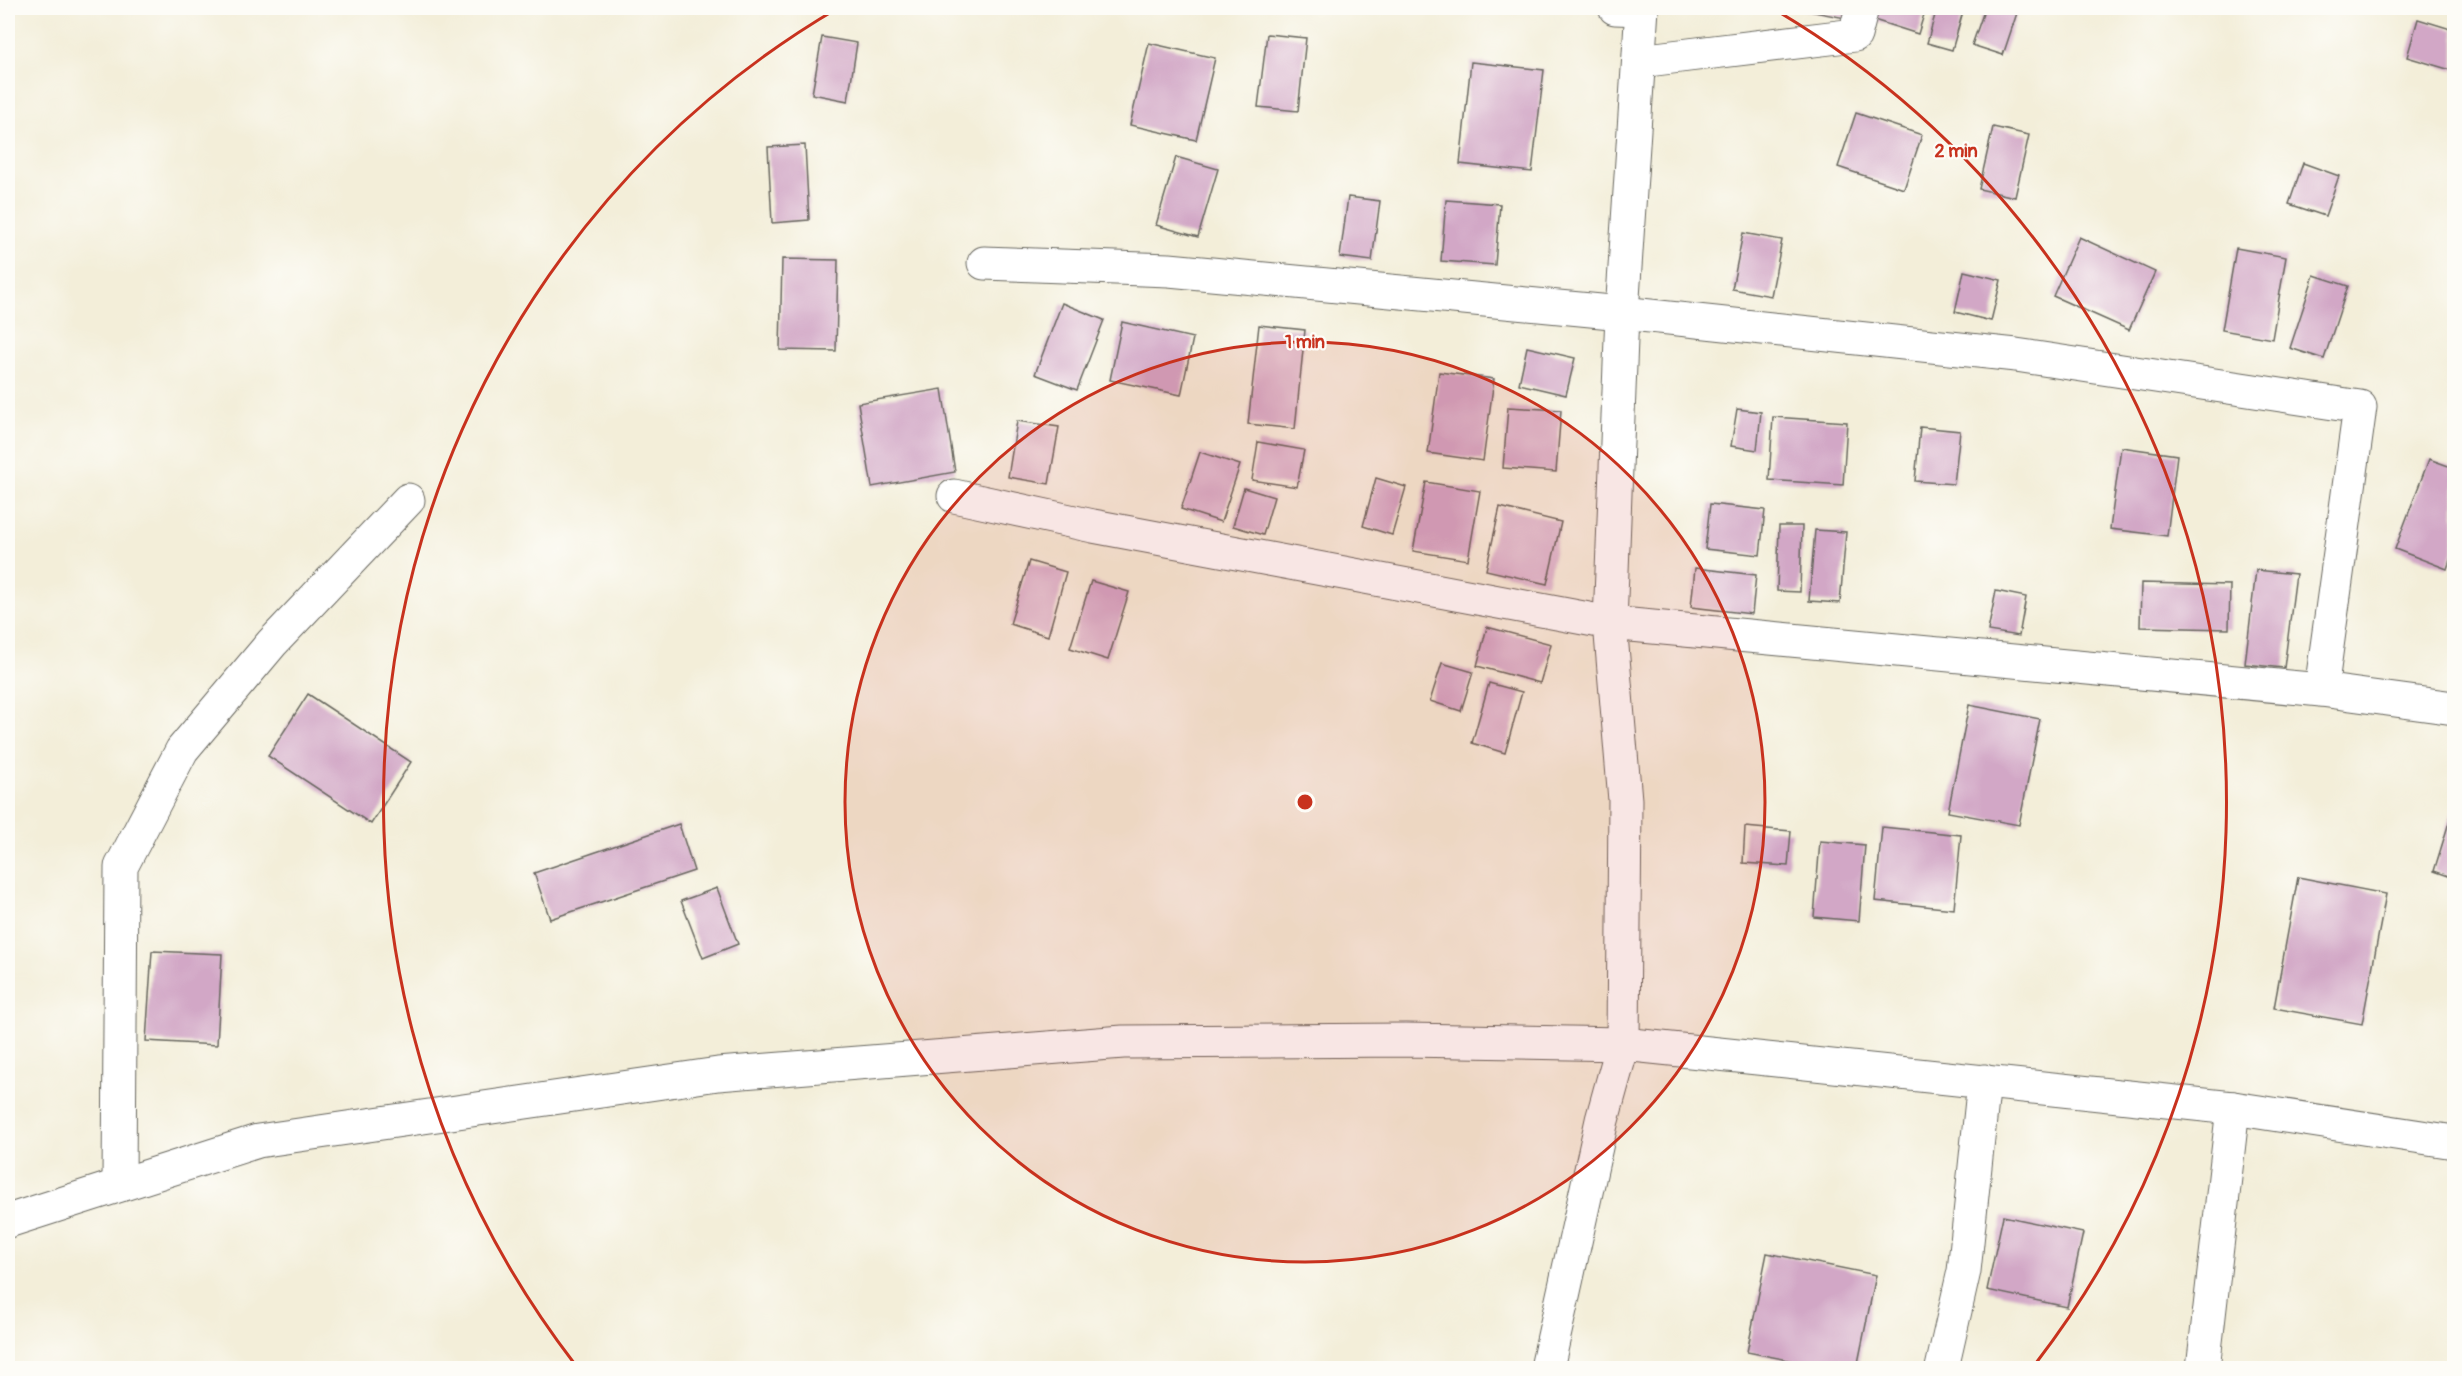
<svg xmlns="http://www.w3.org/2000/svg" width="2462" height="1376" viewBox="0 0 2462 1376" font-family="Pangolin,sans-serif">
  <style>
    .building { fill: #d2a7c6 }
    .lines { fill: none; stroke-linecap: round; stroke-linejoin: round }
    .minor-casing { stroke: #67665e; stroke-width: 35 }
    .secondary-casing { stroke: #67665e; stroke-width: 35 }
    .minor { stroke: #fff; stroke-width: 33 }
    .secondary { stroke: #fff; stroke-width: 33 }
    .ring { fill: none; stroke: #c8321e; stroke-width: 3 }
    .centre { fill: #c8321e; stroke: #fdfcf7; stroke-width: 3 }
    .ring-label { font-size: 18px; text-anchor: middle; font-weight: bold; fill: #c8321e; stroke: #fdfcf7; stroke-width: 4.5; stroke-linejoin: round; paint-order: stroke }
  </style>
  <rect width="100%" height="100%" fill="#fdfcf7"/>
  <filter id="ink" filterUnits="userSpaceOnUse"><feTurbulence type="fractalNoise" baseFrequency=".0167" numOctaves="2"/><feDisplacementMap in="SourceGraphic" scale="12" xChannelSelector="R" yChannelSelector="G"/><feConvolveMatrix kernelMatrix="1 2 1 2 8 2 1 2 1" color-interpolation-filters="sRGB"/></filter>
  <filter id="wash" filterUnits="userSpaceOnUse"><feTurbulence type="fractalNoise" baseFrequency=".008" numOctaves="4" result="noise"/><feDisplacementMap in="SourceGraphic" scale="24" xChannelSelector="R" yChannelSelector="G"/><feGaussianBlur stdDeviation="1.35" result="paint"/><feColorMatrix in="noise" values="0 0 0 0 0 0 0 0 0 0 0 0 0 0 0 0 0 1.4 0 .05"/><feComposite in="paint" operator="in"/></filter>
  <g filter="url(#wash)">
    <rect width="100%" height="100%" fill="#f3eed9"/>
    <g id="blocks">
      <g class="building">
        <path d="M1805 8H1853L1850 19 1804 10Z"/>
        <path d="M1878 8H1926L1918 34 1874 20Z"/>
        <path d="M1937 8H1964L1952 50 1927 43Z"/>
        <path d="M1985 8H2012L2018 10 2003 55 1972 45Z"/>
        <path d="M2418 19 2454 30V71L2407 57Z"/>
        <path d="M1267 34 1306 38 1298 111 1258 107Z"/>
        <path d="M822 37 857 43 848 101 812 94Z"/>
        <path d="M1149 43 1215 58 1196 140 1130 125Z"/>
        <path d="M1471 62 1544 70 1532 172 1460 164Z"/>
        <path d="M1856 113 1922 135 1904 189 1838 167Z"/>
        <path d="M1993 127 2029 135 2015 197 1979 189Z"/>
        <path d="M805 145 809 220 772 223 768 147Z"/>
        <path d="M1176 157 1218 169 1198 237 1156 225Z"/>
        <path d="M2303 163 2339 176 2325 216 2289 204Z"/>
        <path d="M1348 197 1380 201 1372 261 1340 257Z"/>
        <path d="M1446 200 1500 204 1495 265 1441 261Z"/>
        <path d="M1743 233 1782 240 1771 296 1732 289Z"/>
        <path d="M2079 237 2155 272 2129 330 2053 296Z"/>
        <path d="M2236 248 2286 257 2272 339 2222 330Z"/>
        <path d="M782 259 838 260 836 351 780 350Z"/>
        <path d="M1964 271 2001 280 1991 321 1955 312Z"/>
        <path d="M2314 275 2348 286 2324 359 2290 348Z"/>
        <path d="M1062 303 1104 320 1077 390 1035 374Z"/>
        <path d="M1122 322 1193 338 1181 395 1110 380Z"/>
        <path d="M1259 325 1305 330 1295 429 1248 424Z"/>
        <path d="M1527 347 1575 358 1566 395 1519 384Z"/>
        <path d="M1439 372 1494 379 1483 461 1428 453Z"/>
        <path d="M942 389 955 472 872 487 858 403Z"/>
        <path d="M1508 407 1561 410 1556 472 1503 468Z"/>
        <path d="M1737 409 1761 412 1757 450 1731 446Z"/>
        <path d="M1773 417 1847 422 1843 485 1769 480Z"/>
        <path d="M1017 421 1059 427 1049 484 1008 477Z"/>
        <path d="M1920 427 1960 431 1954 484 1915 481Z"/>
        <path d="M1258 442 1304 450 1297 487 1252 480Z"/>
        <path d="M2121 447 2177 455 2167 536 2110 529Z"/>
        <path d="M1200 452 1240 465 1221 522 1181 509Z"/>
        <path d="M2429 459 2454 468V548L2447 569 2395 549Z"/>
        <path d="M1376 478 1406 487 1392 535 1363 526Z"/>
        <path d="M1426 482 1480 491 1468 560 1413 551Z"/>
        <path d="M1244 488 1274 497 1263 535 1233 526Z"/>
        <path d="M1710 504 1765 510 1760 555 1705 549Z"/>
        <path d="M1500 507 1561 522 1547 584 1486 570Z"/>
        <path d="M1779 526H1802L1800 592 1777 591Z"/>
        <path d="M1815 530 1846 532 1840 603 1809 601Z"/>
        <path d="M1029 561 1066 572 1048 636 1010 624Z"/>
        <path d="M1695 568 1756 575 1752 614 1691 607Z"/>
        <path d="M2256 570 2296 574 2284 668 2245 664Z"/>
        <path d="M1091 581 1129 592 1108 660 1070 648Z"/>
        <path d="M2141 583 2230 585 2229 629 2140 627Z"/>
        <path d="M1996 591 2026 597 2019 636 1988 631Z"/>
        <path d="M1487 627 1551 644 1540 683 1477 666Z"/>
        <path d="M1442 663 1473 672 1461 711 1430 701Z"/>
        <path d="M1489 683 1522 692 1505 753 1472 743Z"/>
        <path d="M308 694 411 762 371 824 268 756Z"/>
        <path d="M1969 705 2040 719 2019 825 1948 812Z"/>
        <path d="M2454 806V878L2434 871Z"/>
        <path d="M679 824 694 871 550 919 534 873Z"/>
        <path d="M1745 827 1791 831 1788 866 1743 863Z"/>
        <path d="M1882 827 1961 835 1954 909 1875 901Z"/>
        <path d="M1820 841 1865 845 1859 921 1814 917Z"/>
        <path d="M2298 877 2386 894 2362 1024 2274 1008Z"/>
        <path d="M717 888 738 944 703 958 681 901Z"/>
        <path d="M152 951 222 954 217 1045 146 1041Z"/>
        <path d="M2003 1216 2083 1233 2067 1307 1987 1290Z"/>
        <path d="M1767 1253 1876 1275 1857 1368H1829L1747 1352Z"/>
      </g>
    </g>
  </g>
  <g filter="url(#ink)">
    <use href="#blocks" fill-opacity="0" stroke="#67665e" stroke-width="1.5"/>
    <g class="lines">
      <defs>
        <g id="minor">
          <path d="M1615 8 1642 9"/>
          <path d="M1639 61 1855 35 1862 8"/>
          <path d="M984 263 1169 270 1622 313 2016 355 2360 407 2321 690 2454 708"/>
          <path d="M954 496 1093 526 1610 623 2321 690"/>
          <path d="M119 1184 121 867 182 750 272 643 408 500"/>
          <path d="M1547 1368 1602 1120 1623 1044 1625 800 1610 623 1622 313 1642 8"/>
          <path d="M1942 1368 1964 1271 1984 1081"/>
          <path d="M2203 1368 2233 1108"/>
        </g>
        <path id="secondary" d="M8 1221 258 1141 718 1074 1123 1042 1406 1040 1623 1044 2233 1108 2454 1142"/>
      </defs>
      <use href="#minor" class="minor-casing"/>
      <use href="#secondary" class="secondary-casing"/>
      <use href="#minor" class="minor"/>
      <use href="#secondary" class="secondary"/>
    </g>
  </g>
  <circle cx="1305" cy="802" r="460" fill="#c8321e" fill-opacity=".12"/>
  <g class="ring">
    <circle cx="1305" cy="802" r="460"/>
    <path d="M574 1363A921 921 0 0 1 838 8M1772 8A921 921 0 0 1 2036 1363"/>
  </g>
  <circle cx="1305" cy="802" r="9" class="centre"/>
  <g class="ring-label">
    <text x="1956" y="157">2 min</text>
    <text x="1305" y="348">1 min</text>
  </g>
  <rect width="2462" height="1376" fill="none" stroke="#fdfcf7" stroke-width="30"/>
</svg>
